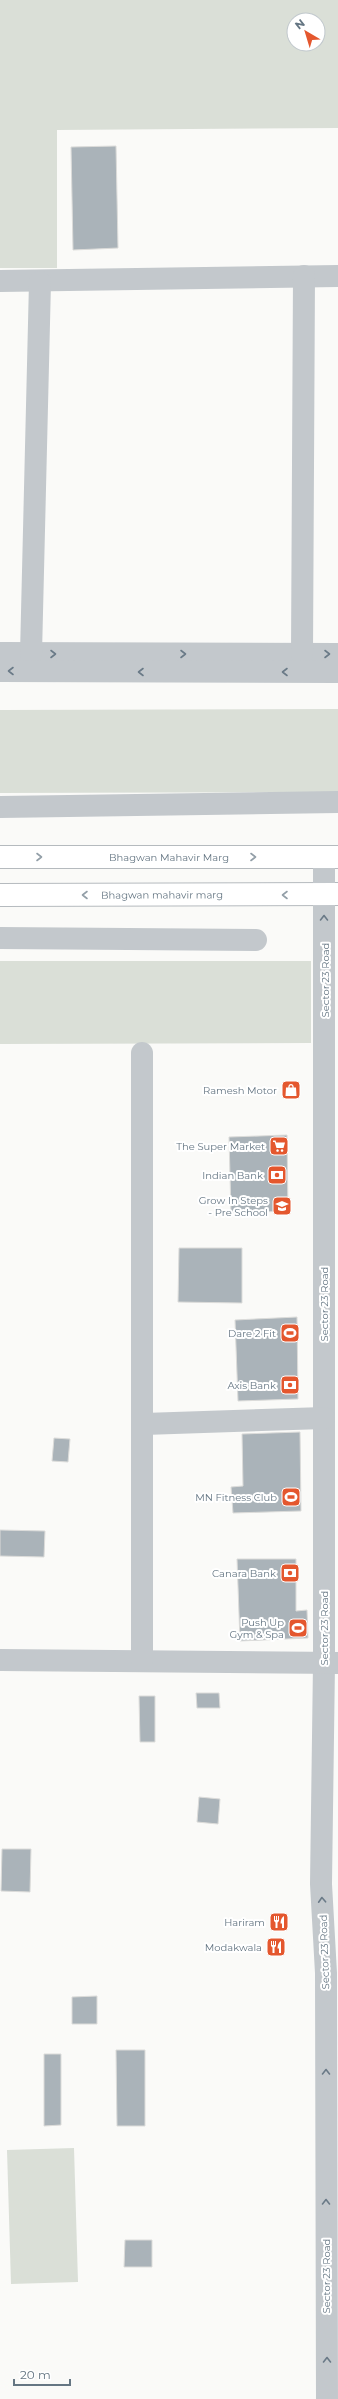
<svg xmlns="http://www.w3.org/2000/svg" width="338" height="2399" viewBox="0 0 338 2399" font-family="Montserrat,sans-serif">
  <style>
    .green { fill: #dadfd7; fill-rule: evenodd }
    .building { fill: #aab3b9; stroke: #dcdcda }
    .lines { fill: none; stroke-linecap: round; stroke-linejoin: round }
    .major-casing { stroke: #b5babe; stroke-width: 24 }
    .minor { stroke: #c3c8cc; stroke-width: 22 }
    .major { stroke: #fff; stroke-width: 22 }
    .oneway { stroke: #6a7a87 }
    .oneway2 { stroke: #939fa8 }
    .labels { text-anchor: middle; stroke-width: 4; stroke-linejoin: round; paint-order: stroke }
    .street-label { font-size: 10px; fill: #657683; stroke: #fff }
    .poi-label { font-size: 10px; fill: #657683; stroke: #fff; text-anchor: end }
  </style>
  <rect width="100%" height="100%" fill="#fafaf8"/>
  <g class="green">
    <path d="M0 0H338V128L57 130V268H0ZM294 20H318V44H294Z"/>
    <path d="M338 709V792L0 793V710Z"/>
    <path d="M0 961H311V1043L0 1044Z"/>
    <path d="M74 2148 78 2282 11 2284 7 2150Z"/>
  </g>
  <g class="building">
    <path d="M116 146 118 248 73 250 71 147Z"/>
    <path d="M287 1135 288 1211 231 1213 229 1137Z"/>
    <path d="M179 1248H242V1303L178 1302Z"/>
    <path d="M297 1317 298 1399 238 1401 235 1320Z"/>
    <path d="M300 1432 301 1511 233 1513 231 1487 243 1486 242 1434Z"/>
    <path d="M54 1438 70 1439 68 1462 52 1461Z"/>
    <path d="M0 1530 45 1531 44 1557 0 1556Z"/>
    <path d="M237 1559H296V1611L307 1610 308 1638 240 1641Z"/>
    <path d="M196 1693H219L220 1708H197Z"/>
    <path d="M139 1696H155V1742H140Z"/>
    <path d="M199 1797 220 1799 218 1824 197 1822Z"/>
    <path d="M2 1849H31L30 1892 1 1891Z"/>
    <path d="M97 1996V2024H72V1997Z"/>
    <path d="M116 2050H145V2126H117Z"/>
    <path d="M44 2054H61V2125L44 2126Z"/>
    <path d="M125 2240H152V2267H124Z"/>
  </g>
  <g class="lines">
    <defs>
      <g id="major">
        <path id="s1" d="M0 857H338"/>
        <path id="s2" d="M0 895 338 894"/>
      </g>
    </defs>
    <use href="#major" class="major-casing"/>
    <g class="minor">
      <path d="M0 281 338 276"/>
      <path d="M0 653 338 654"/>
      <path d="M31 654 40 282"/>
      <path d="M302 654 304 276"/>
      <path d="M0 671 338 672"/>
      <path d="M0 807 338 802"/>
      <path d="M324 857V1663L321 1884 326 1973 327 2399"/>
      <path d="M0 938 256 940"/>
      <path d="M144 1424 324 1418"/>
      <path d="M0 1660 338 1663"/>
      <path d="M142 1660V1053"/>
    </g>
    <use href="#major" class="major"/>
  </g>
  <defs><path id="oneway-chevron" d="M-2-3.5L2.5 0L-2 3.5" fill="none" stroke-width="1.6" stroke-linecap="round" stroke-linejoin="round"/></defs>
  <g class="oneway">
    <use href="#oneway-chevron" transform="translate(53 654)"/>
    <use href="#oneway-chevron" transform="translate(183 654)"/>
    <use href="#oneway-chevron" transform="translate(327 654)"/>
    <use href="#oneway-chevron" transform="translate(11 671) rotate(-180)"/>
    <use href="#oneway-chevron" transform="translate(141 672) rotate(-180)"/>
    <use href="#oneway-chevron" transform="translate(285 672) rotate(-180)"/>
    <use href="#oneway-chevron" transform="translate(324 918) rotate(-90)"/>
    <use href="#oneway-chevron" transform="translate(322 1900) rotate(-93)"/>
    <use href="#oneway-chevron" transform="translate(326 2072) rotate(-90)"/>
    <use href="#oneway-chevron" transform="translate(326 2202) rotate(-90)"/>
    <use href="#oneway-chevron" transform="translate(327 2360) rotate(-90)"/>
  </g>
  <g class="oneway2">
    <use href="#oneway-chevron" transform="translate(39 857)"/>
    <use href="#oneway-chevron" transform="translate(253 857)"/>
    <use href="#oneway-chevron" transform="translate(85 895) rotate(180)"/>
    <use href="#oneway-chevron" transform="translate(285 895) rotate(180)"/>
  </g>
  <defs>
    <symbol id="shop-square" viewBox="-11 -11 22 22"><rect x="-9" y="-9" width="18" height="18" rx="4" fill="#e4572e" stroke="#fff"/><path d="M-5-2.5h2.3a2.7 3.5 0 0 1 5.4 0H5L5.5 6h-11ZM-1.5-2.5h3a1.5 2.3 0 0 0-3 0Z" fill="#fff"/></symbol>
    <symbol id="supermarket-square" viewBox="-11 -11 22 22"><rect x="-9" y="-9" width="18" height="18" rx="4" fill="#e4572e" stroke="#fff"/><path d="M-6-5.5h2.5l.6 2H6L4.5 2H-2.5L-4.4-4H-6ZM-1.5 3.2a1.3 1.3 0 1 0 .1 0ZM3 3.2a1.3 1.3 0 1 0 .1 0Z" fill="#fff"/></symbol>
    <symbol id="bank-square" viewBox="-11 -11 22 22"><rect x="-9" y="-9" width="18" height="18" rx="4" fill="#e4572e" stroke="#fff"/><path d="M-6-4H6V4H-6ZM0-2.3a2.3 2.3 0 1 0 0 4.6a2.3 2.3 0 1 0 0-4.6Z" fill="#fff"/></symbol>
    <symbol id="school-square" viewBox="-11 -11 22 22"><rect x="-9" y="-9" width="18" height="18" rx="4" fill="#e4572e" stroke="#fff"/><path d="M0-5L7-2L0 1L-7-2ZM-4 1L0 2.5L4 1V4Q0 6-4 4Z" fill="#fff"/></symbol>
    <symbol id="stadium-square" viewBox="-11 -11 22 22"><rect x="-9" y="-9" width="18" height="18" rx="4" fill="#e4572e" stroke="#fff"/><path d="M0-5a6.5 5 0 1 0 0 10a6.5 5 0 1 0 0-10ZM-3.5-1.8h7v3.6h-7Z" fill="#fff"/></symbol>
    <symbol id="restaurant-square" viewBox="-11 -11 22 22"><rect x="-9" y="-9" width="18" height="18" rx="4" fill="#e4572e" stroke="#fff"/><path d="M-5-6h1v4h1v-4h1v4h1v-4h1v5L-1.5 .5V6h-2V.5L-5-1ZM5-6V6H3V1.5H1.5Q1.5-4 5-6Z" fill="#fff"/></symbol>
  </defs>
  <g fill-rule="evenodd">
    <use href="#shop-square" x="280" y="1079" width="22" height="22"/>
    <use href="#supermarket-square" x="268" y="1135" width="22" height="22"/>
    <use href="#bank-square" x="266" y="1164" width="22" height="22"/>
    <use href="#school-square" x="271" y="1195" width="22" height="22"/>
    <use href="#stadium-square" x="279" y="1322" width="22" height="22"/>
    <use href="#bank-square" x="279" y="1374" width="22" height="22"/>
    <use href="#stadium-square" x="280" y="1486" width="22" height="22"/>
    <use href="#bank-square" x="279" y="1562" width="22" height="22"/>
    <use href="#stadium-square" x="287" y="1617" width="22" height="22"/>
    <use href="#restaurant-square" x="268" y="1911" width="22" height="22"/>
    <use href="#restaurant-square" x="265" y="1936" width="22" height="22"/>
  </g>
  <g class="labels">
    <g class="street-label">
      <text dy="4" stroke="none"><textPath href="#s1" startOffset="169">Bhagwan Mahavir Marg</textPath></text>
      <text dy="4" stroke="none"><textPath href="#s2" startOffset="162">Bhagwan mahavir marg</textPath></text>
      <text transform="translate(325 980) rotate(-90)" y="4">Sector 23 Road</text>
      <text transform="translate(324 1304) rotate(-90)" y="4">Sector 23 Road</text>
      <text transform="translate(324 1628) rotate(-90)" y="4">Sector 23 Road</text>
      <text transform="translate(324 1952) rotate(-92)" y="4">Sector 23 Road</text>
      <text transform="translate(326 2276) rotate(-90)" y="4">Sector 23 Road</text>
    </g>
    <g class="poi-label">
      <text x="277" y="1094">Ramesh Motor</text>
      <text x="265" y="1150">The Super Market</text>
      <text x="263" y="1179">Indian Bank</text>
      <text x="268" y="1204">Grow In Steps<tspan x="268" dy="12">- Pre School</tspan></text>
      <text x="276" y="1337">Dare 2 Fit</text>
      <text x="276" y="1389">Axis Bank</text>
      <text x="277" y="1501">MN Fitness Club</text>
      <text x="276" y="1577">Canara Bank</text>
      <text x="284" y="1626">Push Up<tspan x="284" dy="12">Gym &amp; Spa</tspan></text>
      <text x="265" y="1926">Hariram</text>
      <text x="262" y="1951">Modakwala</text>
    </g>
  </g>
  <g transform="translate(306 32) rotate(322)"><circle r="19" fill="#ffffff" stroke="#c1c8cd"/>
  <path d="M0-3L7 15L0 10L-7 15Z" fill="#e4572e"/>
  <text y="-6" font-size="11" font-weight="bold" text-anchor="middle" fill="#657683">N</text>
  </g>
  <path d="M14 2379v6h56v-6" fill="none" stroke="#657683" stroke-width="2"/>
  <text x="20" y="2379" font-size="12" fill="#657683" stroke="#ffffff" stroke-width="3" paint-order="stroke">20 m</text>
</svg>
